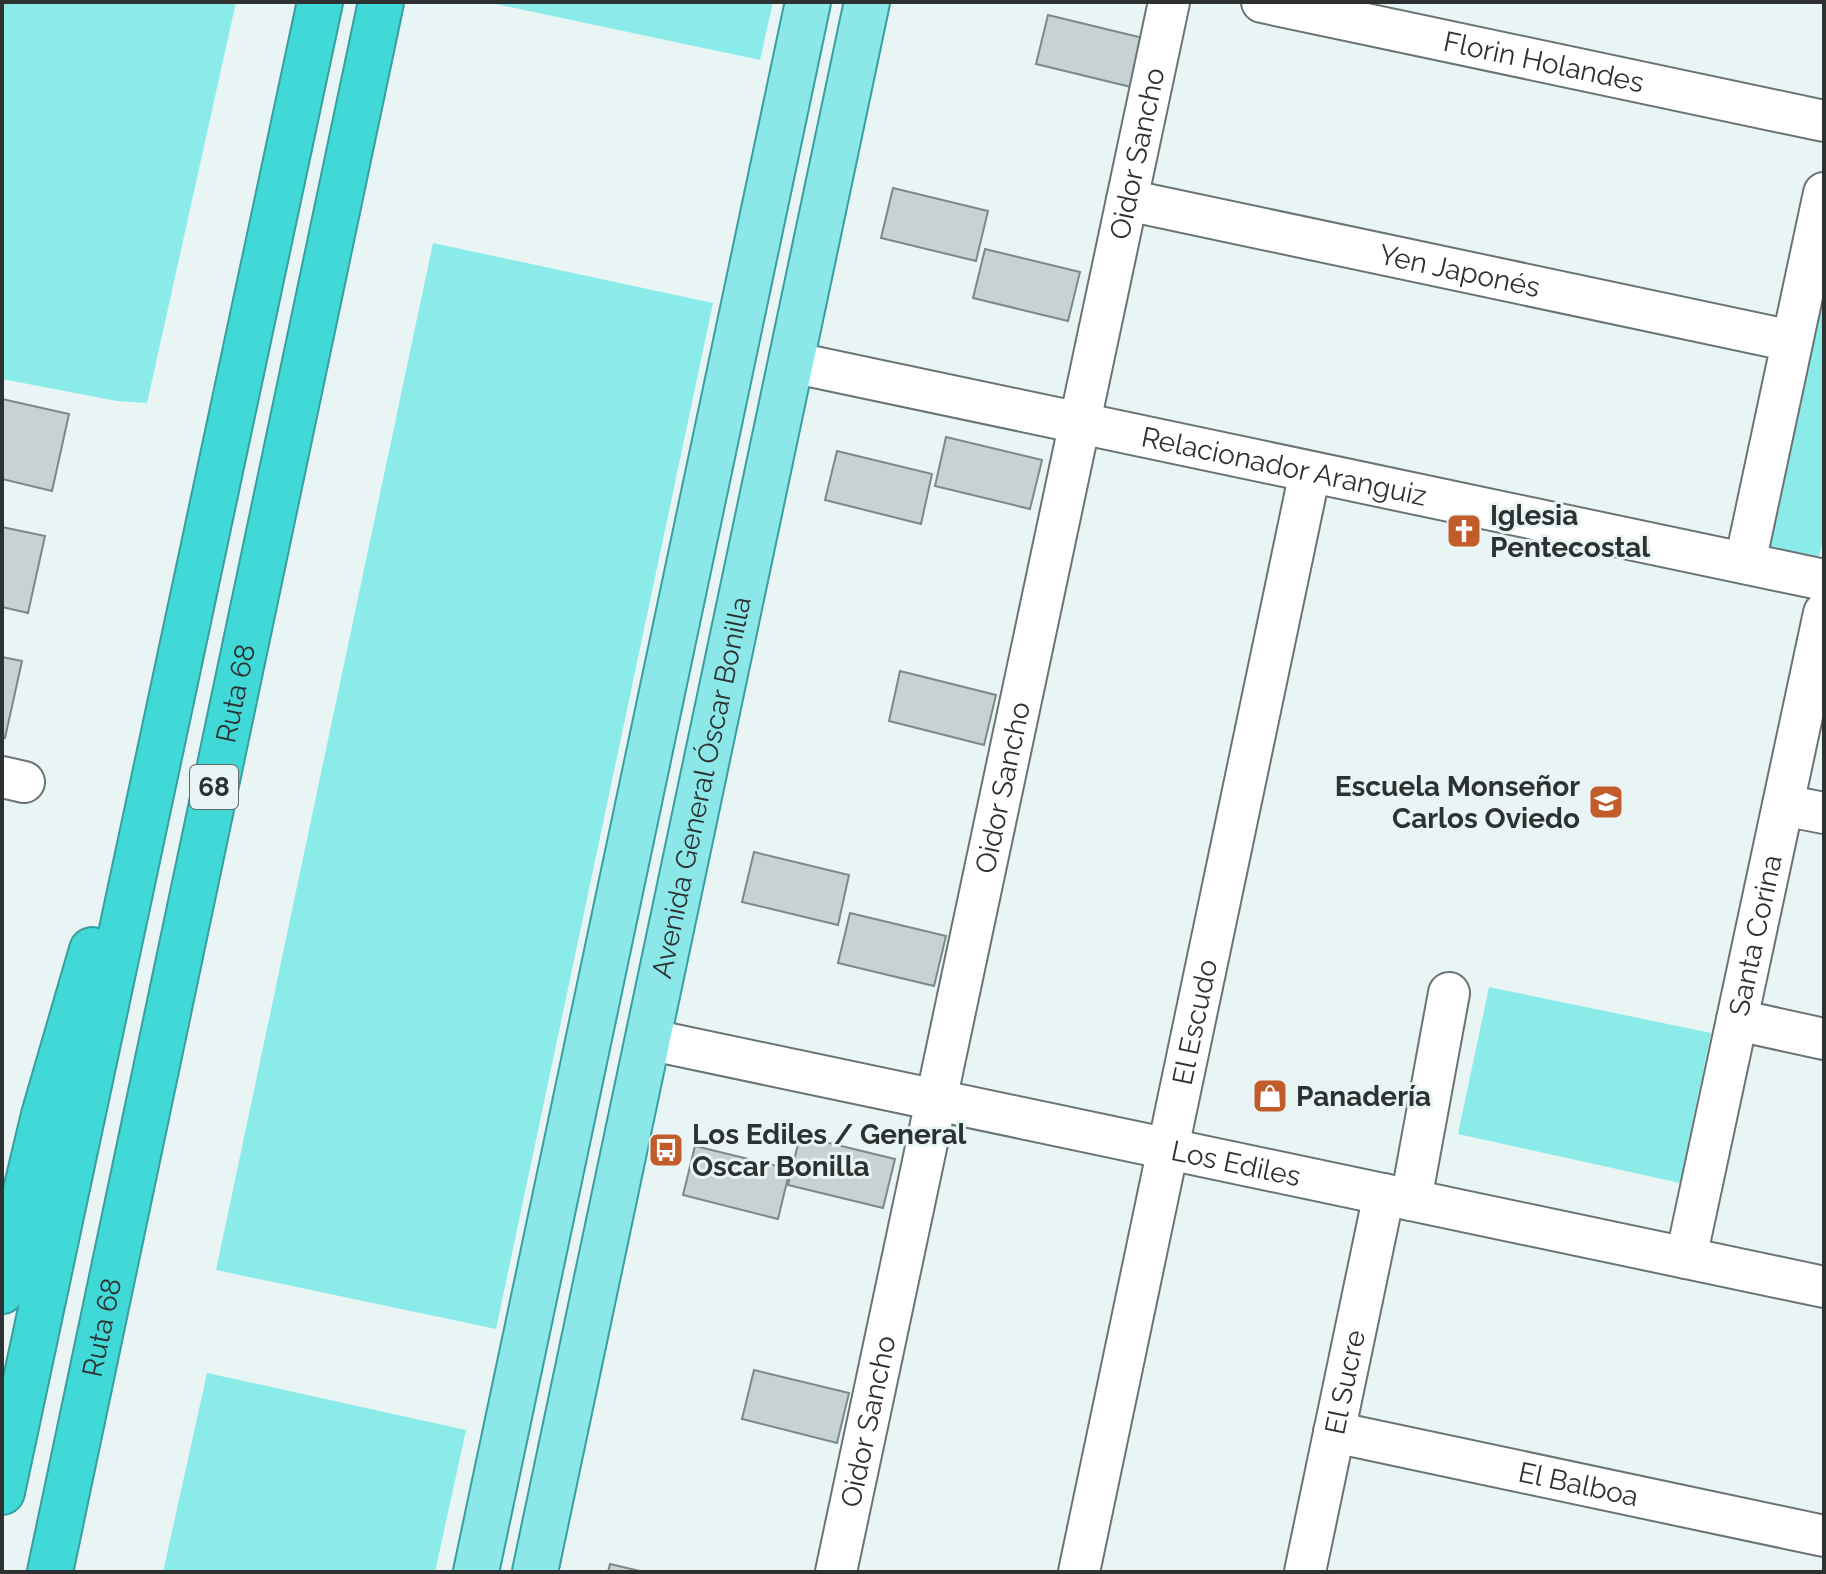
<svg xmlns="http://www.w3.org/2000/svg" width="1826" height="1574" viewBox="0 0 1826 1574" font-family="Raleway,sans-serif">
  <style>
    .green { fill: #8aebe9 }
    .building { fill: #c7d2d2; stroke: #7d8888; stroke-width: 2 }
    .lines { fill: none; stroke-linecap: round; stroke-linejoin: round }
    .minor-casing { stroke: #6a7474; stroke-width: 44 }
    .major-casing { stroke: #399e9e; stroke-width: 48 }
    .highway-casing { stroke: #399e9e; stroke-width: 48 }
    .minor { stroke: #fff; stroke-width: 40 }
    .major { stroke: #8ce8e8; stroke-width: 44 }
    .highway { stroke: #40d9d8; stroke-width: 44 }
    .labels { text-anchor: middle; stroke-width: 6; stroke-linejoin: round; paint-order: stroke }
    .shield { fill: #e9f5f4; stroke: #656c6c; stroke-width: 2 }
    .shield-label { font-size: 26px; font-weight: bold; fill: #2d3131 }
    .street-label { font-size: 28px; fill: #2d3131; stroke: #e9f5f4 }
    .poi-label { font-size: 28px; font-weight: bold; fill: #2d3131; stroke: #e9f5f4; text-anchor: start }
  </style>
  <rect width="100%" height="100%" fill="#e9f5f4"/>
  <g class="green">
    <path d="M2 2H236L147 403 117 401 2 379Z"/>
    <path d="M487 2H773L760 60Z"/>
    <path d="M433 243 713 303 496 1329 216 1270Z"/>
    <path d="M1824 243V535L1819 558 1759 545Z"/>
    <path d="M1489 987 1711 1033 1680 1183 1458 1134Z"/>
    <path d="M207 1373 466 1430 435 1572H163Z"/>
  </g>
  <g class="building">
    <path d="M1048 15 1143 38 1131 87 1036 64Z"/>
    <path d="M893 188 988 211 976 261 881 238Z"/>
    <path d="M985 249 1080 272 1068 321 973 298Z"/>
    <path d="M2 399 69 414 52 491 2 479Z"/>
    <path d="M946 437 1042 460 1030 509 935 486Z"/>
    <path d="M837 451 932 474 921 524 825 500Z"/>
    <path d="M2 527 45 536 28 613 2 607Z"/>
    <path d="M2 657 22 661 5 738 2 737Z"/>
    <path d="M900 671 996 695 984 745 889 721Z"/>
    <path d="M754 852 849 875 838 925 742 902Z"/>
    <path d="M850 913 946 936 934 986 838 963Z"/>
    <path d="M800 1136 895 1159 883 1208 788 1185Z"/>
    <path d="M695 1146 790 1169 778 1219 683 1195Z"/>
    <path d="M754 1370 849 1393 837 1443 742 1419Z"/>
    <path d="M610 1564 644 1572H608Z"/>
  </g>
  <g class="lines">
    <defs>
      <g id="minor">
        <path id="s1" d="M1262 2 1824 121"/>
        <path id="s2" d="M1127 200 1792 341"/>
        <path id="s3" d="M791 362 1824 580"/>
        <path d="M1745 563 1824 193"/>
        <path d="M2 777 24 782"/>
        <path d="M1783 805 1824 813"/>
        <path d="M1737 1020 1824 1039"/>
        <path id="s4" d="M647 1039 1824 1287"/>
        <path d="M1411 1200 1449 993"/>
        <path id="s5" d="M1686 1258 1824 613"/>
        <path id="s6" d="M1334 1432 1824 1536"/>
        <path id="s7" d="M836 1572 1169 2"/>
        <path id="s8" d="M1079 1572 1310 472"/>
        <path id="s9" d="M1305 1572 1384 1194"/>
      </g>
      <g id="major">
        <path d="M476 1572 808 2"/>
        <path id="s10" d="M535 1572 867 2"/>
      </g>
      <g id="highway">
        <path d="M2 1291 44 1115 92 950"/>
        <path d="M2 1492 320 2"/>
        <path id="s11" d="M50 1572 381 2"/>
      </g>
    </defs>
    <use href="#minor" class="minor-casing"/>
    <use href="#major" class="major-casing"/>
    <use href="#highway" class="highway-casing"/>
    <use href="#minor" class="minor"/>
    <use href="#major" class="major"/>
    <use href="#highway" class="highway"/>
  </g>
  <defs>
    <symbol id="church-square" viewBox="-11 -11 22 22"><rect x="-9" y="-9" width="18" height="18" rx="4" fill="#c25c2b" stroke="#e9f5f4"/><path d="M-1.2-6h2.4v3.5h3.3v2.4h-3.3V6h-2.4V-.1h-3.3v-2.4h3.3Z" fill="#fff"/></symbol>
    <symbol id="school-square" viewBox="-11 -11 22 22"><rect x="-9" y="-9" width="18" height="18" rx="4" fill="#c25c2b" stroke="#e9f5f4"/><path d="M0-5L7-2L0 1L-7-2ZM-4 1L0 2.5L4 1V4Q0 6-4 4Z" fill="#fff"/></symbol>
    <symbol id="shop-square" viewBox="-11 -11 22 22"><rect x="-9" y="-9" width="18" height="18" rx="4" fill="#c25c2b" stroke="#e9f5f4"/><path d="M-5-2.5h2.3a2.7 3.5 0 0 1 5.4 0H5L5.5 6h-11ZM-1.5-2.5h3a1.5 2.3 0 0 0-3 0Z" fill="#fff"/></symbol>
    <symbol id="bus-square" viewBox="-11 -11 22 22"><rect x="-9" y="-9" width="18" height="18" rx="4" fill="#c25c2b" stroke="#e9f5f4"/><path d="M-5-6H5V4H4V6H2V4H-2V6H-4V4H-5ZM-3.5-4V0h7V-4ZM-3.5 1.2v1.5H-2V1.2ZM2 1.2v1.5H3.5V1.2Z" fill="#fff"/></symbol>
  </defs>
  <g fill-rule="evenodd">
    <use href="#church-square" x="1444" y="511" width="40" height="40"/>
    <use href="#school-square" x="1586" y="782" width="40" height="40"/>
    <use href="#shop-square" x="1250" y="1076" width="40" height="40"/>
    <use href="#bus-square" x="646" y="1130" width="40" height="40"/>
  </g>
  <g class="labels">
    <rect class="shield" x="190" y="765" width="48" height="44" rx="6"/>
    <g class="shield-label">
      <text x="214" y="796">68</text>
    </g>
    <g class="street-label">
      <text dy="10" stroke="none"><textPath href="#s1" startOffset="288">Florin Holandes</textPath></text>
      <text dy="10" stroke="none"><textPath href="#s7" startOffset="1450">Oidor Sancho</textPath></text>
      <text dy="10" stroke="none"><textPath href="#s2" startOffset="340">Yen Japonés</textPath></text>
      <text dy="10" stroke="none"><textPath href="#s3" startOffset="504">Relacionador Aranguiz</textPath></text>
      <text dy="10" stroke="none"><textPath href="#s11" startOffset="898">Ruta 68</textPath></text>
      <text dy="10" stroke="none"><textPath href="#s10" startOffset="802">Avenida General Óscar Bonilla</textPath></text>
      <text dy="10" stroke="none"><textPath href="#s7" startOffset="802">Oidor Sancho</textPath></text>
      <text dy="10" stroke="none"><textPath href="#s5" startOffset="330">Santa Corina</textPath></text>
      <text dy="10" stroke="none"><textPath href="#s8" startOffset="562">El Escudo</textPath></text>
      <text dy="10" stroke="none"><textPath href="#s4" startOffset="602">Los Ediles</textPath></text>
      <text dy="10" stroke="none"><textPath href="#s11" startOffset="250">Ruta 68</textPath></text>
      <text dy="10" stroke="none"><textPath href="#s9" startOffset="194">El Sucre</textPath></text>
      <text dy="10" stroke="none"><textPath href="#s7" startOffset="154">Oidor Sancho</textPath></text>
      <text dy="10" stroke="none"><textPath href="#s6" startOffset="250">El Balboa</textPath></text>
    </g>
    <g class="poi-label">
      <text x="1490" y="525">Iglesia<tspan x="1490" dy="32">Pentecostal</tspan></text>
      <text x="1580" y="796" text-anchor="end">Escuela Monseñor<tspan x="1580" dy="32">Carlos Oviedo</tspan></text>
      <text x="1296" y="1106">Panadería</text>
      <text x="692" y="1144">Los Ediles / General<tspan x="692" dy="32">Oscar Bonilla</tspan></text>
    </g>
  </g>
  <rect width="1826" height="1574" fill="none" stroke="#2d3131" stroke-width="8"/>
</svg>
